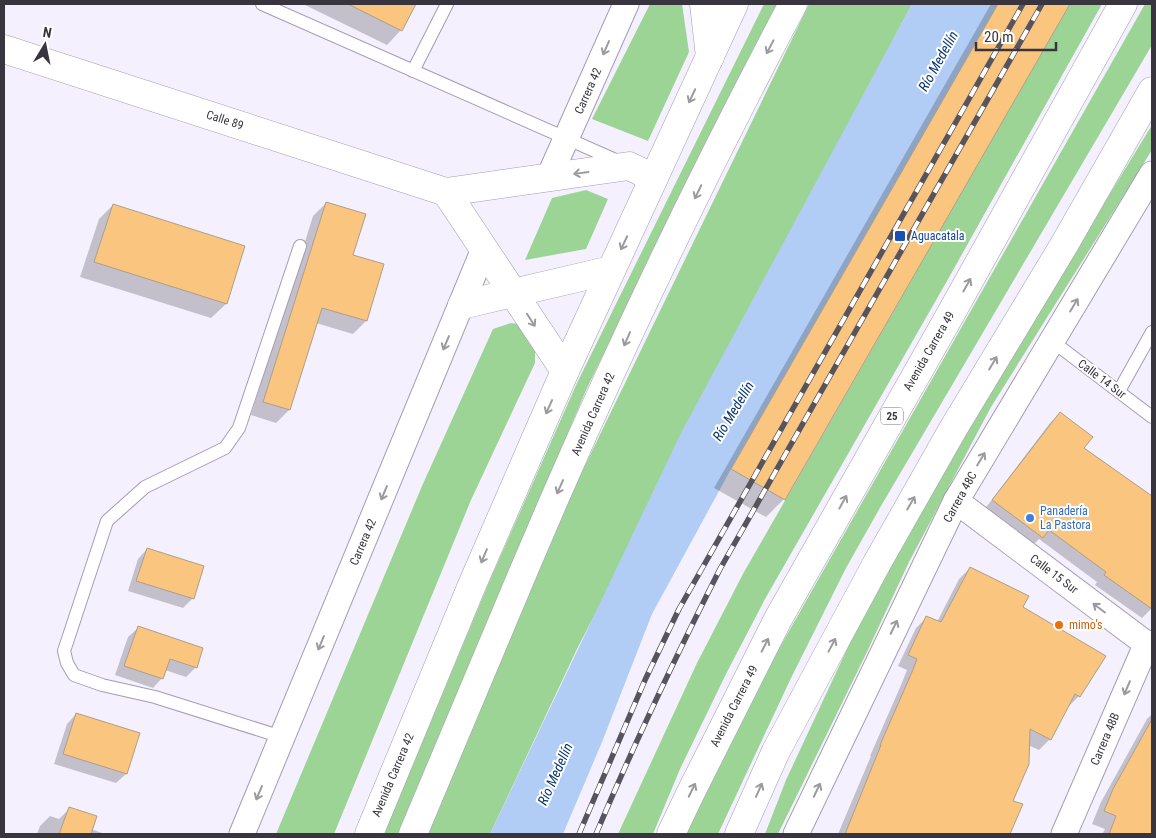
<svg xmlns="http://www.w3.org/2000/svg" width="1156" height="838" viewBox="0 0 1156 838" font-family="'Roboto Condensed',sans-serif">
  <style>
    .green { fill: #9cd496 }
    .water { fill: #b1cdf5 }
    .shadow { fill: #0003 }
    .building { fill: #f9c57f; stroke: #ad9e8a }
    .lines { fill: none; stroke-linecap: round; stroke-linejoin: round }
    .service-casing { stroke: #a49cb2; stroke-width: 14 }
    .minor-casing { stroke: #a49cb2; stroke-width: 27 }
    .tertiary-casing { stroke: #a49cb2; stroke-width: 29 }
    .trunk-casing { stroke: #a49cb2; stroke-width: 29 }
    .service { stroke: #fff; stroke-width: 12 }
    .minor { stroke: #fff; stroke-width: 25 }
    .tertiary { stroke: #fff; stroke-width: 28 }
    .trunk { stroke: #fff; stroke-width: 28 }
    .rail-casing { stroke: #58545e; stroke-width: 5.5 }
    .rail { stroke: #fff; stroke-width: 4; stroke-dasharray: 11; stroke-linecap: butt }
    .oneway { stroke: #9c9a9e }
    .transit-dot { fill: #1a4fb4; stroke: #fff; stroke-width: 2 }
    .shop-dot { fill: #3f7fe0; stroke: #fff; stroke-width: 2 }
    .food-dot { fill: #e8710a; stroke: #fff; stroke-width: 2 }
    .labels { text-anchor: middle; stroke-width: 4; stroke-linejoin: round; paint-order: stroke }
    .shield { fill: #fff; stroke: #747278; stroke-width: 1 }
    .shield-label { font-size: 11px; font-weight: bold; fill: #38353e }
    .street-label { font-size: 12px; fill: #38353e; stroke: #fff }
    .transit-label { font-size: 12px; fill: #164399; stroke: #fff; text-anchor: start }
    .shop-label { font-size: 12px; fill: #366cbe; stroke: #fff; text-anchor: start }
    .food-label { font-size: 12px; fill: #c56008; stroke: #fff; text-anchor: start }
    .water-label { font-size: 14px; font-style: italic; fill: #09366e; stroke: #fff }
  </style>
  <rect width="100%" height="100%" fill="#f5f0fe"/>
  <g class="green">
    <path d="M650 4H682L689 52 648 141 592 119Z"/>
    <path d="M764 4H777L724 107 587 388 398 834H384L490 580 577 383Z"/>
    <path d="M809 4H912L830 159 577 649 490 834H427L526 587Z"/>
    <path d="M1070 4H1102L947 281 765 599 726 674 680 769 653 834H618L697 663 744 572Z"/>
    <path d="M1145 4H1152V45L881 506 846 568 792 676 718 834H686L772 661Z"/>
    <path d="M1152 125V150L991 407 909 562 866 654 778 834H765L786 780 848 647 872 592 1043 303Z"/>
    <path d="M586 190 608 199 586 249 525 260 552 198Z"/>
    <path d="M511 323 525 325 535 341V363L471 500 334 834H276L422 486 493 329Z"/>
  </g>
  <path class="water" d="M912 4H998L731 469 652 614 602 742 563 834H490L681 433Z"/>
  <g class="shadow">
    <path d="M303 4H414L401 30 387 45Z"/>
    <path d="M991 4H1068L784 499 766 517 714 488Z"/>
    <path d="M326 203 351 256 382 265 366 321 353 334 316 323 289 410 276 423 251 415 313 216Z"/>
    <path d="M113 205 244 247 226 304 211 318 80 277 99 219Z"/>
    <path d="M1060 413 1083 448 1152 502V608L1142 618 1095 585 1097 582 1039 539 1032 546 984 510 1050 423Z"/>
    <path d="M147 549 193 598 183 608 128 591 138 559Z"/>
    <path d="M970 568 1022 607 1079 696 1068 707H1067L1050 739 1039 750 1028 745 1012 801 1021 805 1009 834H838L871 756H870L901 685 907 670 898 666 916 628 927 617 937 622 959 579Z"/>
    <path d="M138 628 196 667 186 677 165 670 162 678 153 688 115 675 128 637Z"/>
    <path d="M76 714 138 733 126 774 116 783 54 764 67 724Z"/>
    <path d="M1152 714V834H1102L1105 829 1092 824 1101 802 1147 719Z"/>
    <path d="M69 809 91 829 105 834H37L40 826 50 816 59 819Z"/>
  </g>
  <g class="building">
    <path d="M348 4H416L402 31Z"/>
    <path d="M998 4H1070L785 500 731 469Z"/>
    <path d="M326 202 366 214 353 255 384 264 367 321 322 308 290 410 263 402Z"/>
    <path d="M113 204 245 246 227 304 94 262Z"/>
    <path d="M1060 412 1093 437 1084 448 1152 496V609L1104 575 1106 572 1049 530 1043 538 992 500Z"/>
    <path d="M147 548 204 566 194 599 136 581Z"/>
    <path d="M970 567 1029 596 1023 607 1106 656 1080 697 1075 694 1051 740 1030 729 1029 764 1013 801 1023 804 1010 834H845L881 745H880L912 672 917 659 908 655 926 616 941 622Z"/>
    <path d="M138 626 203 648 197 668 170 659 163 679 124 666Z"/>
    <path d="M76 713 140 733 127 774 63 754Z"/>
    <path d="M1152 719V834H1109L1116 816 1104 811 1113 789Z"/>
    <path d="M69 807 97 816 91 834H59Z"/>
  </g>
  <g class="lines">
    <defs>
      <g id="service">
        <path d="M262 4 620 162"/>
        <path d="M413 71 447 4"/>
        <path d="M1052 341 1152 417"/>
        <path d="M1119 391 1152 332"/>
        <path d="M282 737 155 697 102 685 74 675 67 663 64 651 107 521 145 487 225 448 239 428 300 246"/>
      </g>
      <g id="minor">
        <path d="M549 177 626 4"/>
        <path d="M956 501 1152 648"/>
        <path d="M242 834 484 249"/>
        <path d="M796 834 956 501 1152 174"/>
        <path d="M1064 834 1147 643"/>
      </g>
      <g id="tertiary">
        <path d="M4 49 446 192 629 166 654 178"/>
        <path d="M446 192 565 371"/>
      </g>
      <g id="trunk">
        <path d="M704 4 710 57"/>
        <path d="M462 305 611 270"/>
        <path d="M369 834 472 585 565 371 734 4"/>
        <path d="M413 834C460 723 506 611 554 500 627 332 707 166 793 4"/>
        <path d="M671 834 690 794 778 619 949 317 1123 4"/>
        <path d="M739 834 776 751 877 563 953 429 1064 245 1152 91"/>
      </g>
    </defs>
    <use href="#service" class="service-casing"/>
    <use href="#minor" class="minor-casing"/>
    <use href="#tertiary" class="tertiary-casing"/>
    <use href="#trunk" class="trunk-casing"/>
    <use href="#service" class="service"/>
    <use href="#minor" class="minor"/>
    <use href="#tertiary" class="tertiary"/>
    <use href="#trunk" class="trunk"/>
    <defs>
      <g id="rail">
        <path d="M579 834 645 680 679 609 1023 4"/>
        <path d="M596 834C634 744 676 656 720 569L1042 4"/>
      </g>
    </defs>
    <use href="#rail" class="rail-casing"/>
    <use href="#rail" class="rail"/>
  </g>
  <defs><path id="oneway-shaft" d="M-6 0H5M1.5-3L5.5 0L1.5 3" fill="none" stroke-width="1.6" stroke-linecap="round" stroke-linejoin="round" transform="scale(1.25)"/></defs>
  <g class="oneway">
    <use href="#oneway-shaft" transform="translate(770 47) rotate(118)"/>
    <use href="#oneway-shaft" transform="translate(606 48) rotate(114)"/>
    <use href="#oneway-shaft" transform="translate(692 96) rotate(115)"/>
    <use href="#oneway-shaft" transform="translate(581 173) rotate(172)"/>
    <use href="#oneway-shaft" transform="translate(698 192) rotate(116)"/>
    <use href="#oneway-shaft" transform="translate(624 243) rotate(115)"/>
    <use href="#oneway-shaft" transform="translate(967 285) rotate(-61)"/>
    <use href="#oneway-shaft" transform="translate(1074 305) rotate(-59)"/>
    <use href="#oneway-shaft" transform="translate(531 320) rotate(57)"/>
    <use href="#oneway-shaft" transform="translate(627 339) rotate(114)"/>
    <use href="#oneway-shaft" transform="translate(446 343) rotate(113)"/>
    <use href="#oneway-shaft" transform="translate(993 363) rotate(-59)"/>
    <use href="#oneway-shaft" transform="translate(549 407) rotate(114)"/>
    <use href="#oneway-shaft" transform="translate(981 459) rotate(-59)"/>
    <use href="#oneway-shaft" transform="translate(560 487) rotate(114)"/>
    <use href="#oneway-shaft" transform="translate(384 493) rotate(113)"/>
    <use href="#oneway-shaft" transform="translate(843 502) rotate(-61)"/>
    <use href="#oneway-shaft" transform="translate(911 503) rotate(-60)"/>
    <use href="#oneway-shaft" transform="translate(484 556) rotate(113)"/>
    <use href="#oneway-shaft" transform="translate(1099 608) rotate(-143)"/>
    <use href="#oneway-shaft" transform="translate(894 627) rotate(-64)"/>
    <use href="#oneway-shaft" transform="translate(321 643) rotate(113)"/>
    <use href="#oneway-shaft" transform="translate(765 645) rotate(-63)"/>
    <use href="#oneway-shaft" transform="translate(832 645) rotate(-62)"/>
    <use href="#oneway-shaft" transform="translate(1127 688) rotate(113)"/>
    <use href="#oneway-shaft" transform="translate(692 790) rotate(-64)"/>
    <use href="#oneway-shaft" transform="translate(759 790) rotate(-66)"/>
    <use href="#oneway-shaft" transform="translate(817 790) rotate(-65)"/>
    <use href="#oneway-shaft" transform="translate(259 793) rotate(113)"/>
  </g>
  <rect class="transit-dot" x="894" y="230" width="12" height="12" rx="2.5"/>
  <circle class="shop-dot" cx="1030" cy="518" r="5"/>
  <circle class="food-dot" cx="1059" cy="625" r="5"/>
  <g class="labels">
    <rect class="shield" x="881" y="407.5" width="22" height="17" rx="4"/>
    <g class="shield-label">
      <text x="892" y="420">25</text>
    </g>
    <g class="street-label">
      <text transform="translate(588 91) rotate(-66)" y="4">Carrera 42</text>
      <text transform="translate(225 120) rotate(18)" y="4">Calle 89</text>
      <text transform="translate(929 351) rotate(-60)" y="4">Avenida Carrera 49</text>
      <text transform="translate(1102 379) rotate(37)" y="4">Calle 14 Sur</text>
      <text transform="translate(593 414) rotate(-66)" y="4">Avenida Carrera 42</text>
      <text transform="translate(960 497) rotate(-61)" y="4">Carrera 48C</text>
      <text transform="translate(363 542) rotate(-67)" y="4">Carrera 42</text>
      <text transform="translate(1054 574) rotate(37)" y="4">Calle 15 Sur</text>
      <text transform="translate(734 706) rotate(-63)" y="4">Avenida Carrera 49</text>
      <text transform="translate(1105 739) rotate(-67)" y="4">Carrera 48B</text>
      <text transform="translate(393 775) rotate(-67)" y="4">Avenida Carrera 42</text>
    </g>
    <g class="transit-label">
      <text x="911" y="240">Aguacatala</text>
    </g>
    <g class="shop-label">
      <text x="1040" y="515">Panadería<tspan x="1040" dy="14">La Pastora</tspan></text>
    </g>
    <g class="food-label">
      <text x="1069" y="629">mimo’s</text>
    </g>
    <g class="water-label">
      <text transform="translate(938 61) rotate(-61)" y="5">Río Medellín</text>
      <text transform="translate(733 411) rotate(-59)" y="5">Río Medellín</text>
      <text transform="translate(555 774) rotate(-66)" y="5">Río Medellín</text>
    </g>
  </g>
  <rect width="1156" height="838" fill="none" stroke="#38353e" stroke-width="10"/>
  <g transform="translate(45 45) rotate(10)" stroke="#ffffff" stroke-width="4" paint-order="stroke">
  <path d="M0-4L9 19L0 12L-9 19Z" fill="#38353e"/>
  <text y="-8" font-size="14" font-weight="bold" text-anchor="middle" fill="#38353e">N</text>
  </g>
  <path d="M976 42v8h80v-8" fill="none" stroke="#38353e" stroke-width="2.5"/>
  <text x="984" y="42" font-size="15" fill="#38353e" stroke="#ffffff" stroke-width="4" paint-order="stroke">20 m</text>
</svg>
